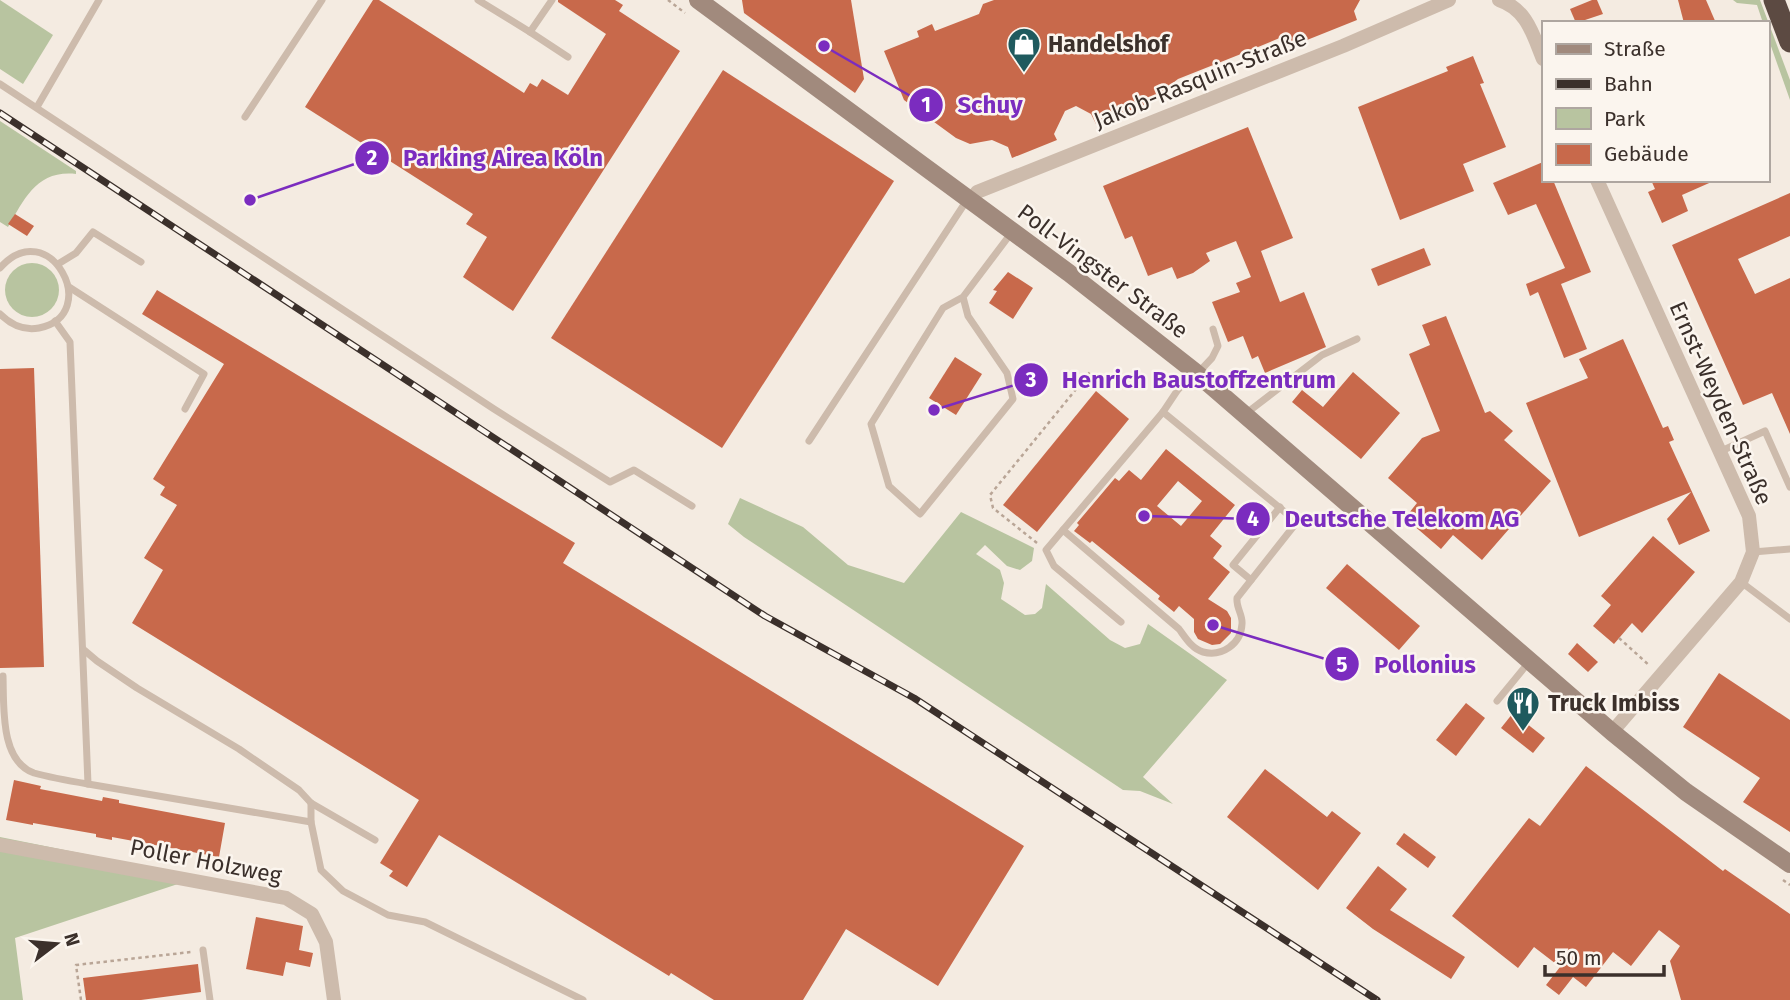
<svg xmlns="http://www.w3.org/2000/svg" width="1790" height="1000" viewBox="0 0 1790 1000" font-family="'Fira Sans',sans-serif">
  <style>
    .green { fill: #b8c4a0 }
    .building { fill: #c8694b; fill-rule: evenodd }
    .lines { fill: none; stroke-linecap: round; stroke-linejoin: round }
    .path { stroke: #b9a596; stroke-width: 2.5; stroke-dasharray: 3.5 3.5; stroke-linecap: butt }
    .lane { stroke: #cdbbac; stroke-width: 7 }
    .street { stroke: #cdbbac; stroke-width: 14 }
    .secondary { stroke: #a18a7d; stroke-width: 18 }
    .highway { stroke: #5c4a42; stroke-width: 21 }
    .rail-casing { stroke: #3b302b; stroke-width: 7 }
    .rail { stroke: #fbf5ee; stroke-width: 4.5; stroke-dasharray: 13; stroke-linecap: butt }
    .labels { text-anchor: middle; stroke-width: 5; stroke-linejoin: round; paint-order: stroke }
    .poi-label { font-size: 23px; font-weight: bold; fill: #3b302b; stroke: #fbf5ee; text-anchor: start }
    .street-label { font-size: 23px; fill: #3b302b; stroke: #fbf5ee }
    .leader { fill: none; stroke: #7b2cbf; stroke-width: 2.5 }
    .callout-dot { fill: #7b2cbf; stroke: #fbf5ee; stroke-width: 2.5 }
    .mark-label { font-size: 21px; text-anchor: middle; font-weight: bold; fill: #fff }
    .callout-label { font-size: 24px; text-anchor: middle; font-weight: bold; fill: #7b2cbf; stroke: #fbf5ee; stroke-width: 5; stroke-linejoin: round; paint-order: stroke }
  </style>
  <rect width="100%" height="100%" fill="#f4ebe1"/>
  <g class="green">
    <path d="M0 0 53 35 23 84 0 69Z"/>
    <path d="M1733 0H1760L1790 80V100L1767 35V23H1763L1757 5 1737 3Z"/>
    <path d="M0 121 76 171V174C37 170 25 198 8 227L0 222Z"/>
    <circle cx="32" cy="290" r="27"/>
    <path d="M740 498 803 527 848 565 904 583 961 512 1034 548 1032 561 1020 570 1007 566 985 545 976 554 1000 570 1004 583 1001 599 1025 615 1035 614 1042 608 1046 584 1110 640 1125 648 1140 644 1148 624 1227 680 1143 777 1173 804 1140 791 1123 790 744 537 728 524Z"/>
    <path d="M0 837 199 877 15 938 23 1000H0Z"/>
  </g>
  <g class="building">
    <path d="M373 0H379L524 93 530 83 537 87 542 79 568 95 606 34 558 2V0H615L623 5 619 11 680 51 513 311 463 277 487 237 466 224 473 214 305 107Z"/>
    <path d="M742 0H851L864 79 855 93 744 13Z"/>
    <path d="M994 0H1360L1354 11 1357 20 1287 48 1282 37 1246 52 1178 79 1165 89 1166 96 1096 124 1091 114 1076 106 1065 111 1054 134 1057 140 1012 158 1008 147 992 140 970 144 956 138 904 100 884 51 919 37 917 31 932 24 935 31 979 14 983 4Z"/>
    <path d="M1592 0H1597L1603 14 1576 23 1570 9Z"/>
    <path d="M1678 0H1706L1716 23H1684Z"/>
    <path d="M1473 56 1484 83 1480 84 1506 147 1463 164 1474 191 1400 220 1358 107 1448 71 1446 67Z"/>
    <path d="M723 70 894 181 722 448 551 338Z"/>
    <path d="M1248 127 1293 238 1261 251 1280 302 1304 292 1326 347 1265 373 1258 356 1252 359 1243 336 1228 342 1212 302 1240 292 1236 283 1251 277 1236 241 1206 253 1210 261 1193 273 1177 279 1172 267 1148 276 1132 236 1125 239 1103 186Z"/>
    <path d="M1543 162V180H1553L1591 272 1561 284 1587 349 1564 358 1538 292 1530 296 1526 284 1565 268 1536 204 1508 215 1493 183Z"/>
    <path d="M1651 180H1716L1682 195 1688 211 1662 223 1648 192 1655 189Z"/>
    <path d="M1790 193V236L1738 259 1755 294 1790 278V434L1772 393 1743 405 1672 245Z"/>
    <path d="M15 214 34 226 27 236 8 224Z"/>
    <path d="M1424 248 1431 265 1378 286 1371 269Z"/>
    <path d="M1008 272 1033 288 1013 319 989 303 997 291 993 290Z"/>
    <path d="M157 290 575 543 563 563 1024 846 938 986 846 929 803 1000H714L671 973 669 976 439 835 407 887 389 876 393 871 380 863 419 800 132 623 163 570 144 558 177 505 160 495 165 487 153 479 224 364 142 314Z"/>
    <path d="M1446 316 1485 413 1490 411 1513 431 1504 440 1551 481 1482 560 1453 535 1441 549 1405 518 1417 503 1388 478 1422 438 1440 431 1409 354 1430 345 1422 325Z"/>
    <path d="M1623 339 1663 428 1668 426 1674 440 1669 442 1710 531 1679 545 1667 519 1691 492 1579 537 1526 403 1588 378 1579 359Z"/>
    <path d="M955 357 982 374 956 415 929 398Z"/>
    <path d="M34 368 44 667 0 668V369Z"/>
    <path d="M1353 372 1400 413 1361 459 1292 402 1302 390 1323 407Z"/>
    <path d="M1096 391 1129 419 1037 532 1003 505Z"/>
    <path d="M1166 449 1235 505 1210 536 1222 546 1213 558 1230 572 1208 599 1227 611 1231 618V633L1220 644 1212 645 1198 639 1194 632V619L1179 606 1174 612 1158 599 1160 596 1092 541 1090 543 1074 531 1079 525 1077 523 1115 478 1119 481 1129 470 1141 480ZM1178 481 1202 501 1181 526 1157 506Z"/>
    <path d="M1653 536 1695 572 1642 633 1632 623 1614 644 1593 626 1611 605 1601 596Z"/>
    <path d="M1347 564 1420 626 1399 650 1326 588Z"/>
    <path d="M1577 643 1598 662 1588 672 1568 654Z"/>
    <path d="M1719 673 1790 720V832L1743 802 1760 778 1683 727Z"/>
    <path d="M1466 703 1485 718 1456 756 1436 740Z"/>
    <path d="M1513 713 1545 738 1533 753 1501 728Z"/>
    <path d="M1586 766 1723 871 1725 869 1790 914V1000H1681L1670 961 1680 946 1659 930 1631 966 1613 952 1586 987 1573 977 1559 995 1546 985 1560 967 1534 947 1518 968 1452 916 1529 818 1540 826Z"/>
    <path d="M1265 769 1327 817 1332 811 1361 833 1318 890 1227 817Z"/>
    <path d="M14 780 41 786 40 789 102 801 103 797 119 800V803L225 823 219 857 112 837V840L96 837V834L33 823V825L6 820Z"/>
    <path d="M1404 833 1436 857 1428 868 1396 844Z"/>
    <path d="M1378 866 1407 889 1390 910 1465 957 1451 979 1373 929 1346 908Z"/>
    <path d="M256 917 303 926 299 950 313 953 310 967 286 962 283 976 246 969Z"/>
    <path d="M198 964 201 992 141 1000H86L83 978Z"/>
  </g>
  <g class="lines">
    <g class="path">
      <path d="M668 0 685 13"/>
      <path d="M1037 543 993 508 990 495 1090 372"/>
      <path d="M1619 638 1650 666"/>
      <path d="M1783 880 1790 885"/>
      <path d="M81 1000 76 965 191 952"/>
    </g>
    <g class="lane">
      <path d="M478 0 530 32"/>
      <path d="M552 0 530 32 568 57"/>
      <path d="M0 84 494 409 610 482 634 470 692 506"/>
      <path d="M37 107 99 0"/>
      <path d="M245 117 322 0"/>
      <path d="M58 264 76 253 93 232 141 262"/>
      <path d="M0 268C49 212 104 315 39 328 23 331 11 325 0 314"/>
      <path d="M69 287 204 374 185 409"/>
      <path d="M963 297 943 308 871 424 889 486 920 514 1013 399 1007 373 968 316 963 297 1012 232"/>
      <path d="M55 321 70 342 88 784 311 822"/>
      <path d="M1197 374 1212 358 1218 346 1213 329"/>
      <path d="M1244 415 1322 355 1357 339"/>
      <path d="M809 441 967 200"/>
      <path d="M1719 452 1765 431 1790 487"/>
      <path d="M1063 530 1179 629C1185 637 1192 649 1203 652 1222 657 1241 644 1242 624 1243 615 1236 608 1237 598L1297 522 1163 412 1177 391 1194 372"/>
      <path d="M1753 552 1790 549"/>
      <path d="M1251 580 1233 565 1280 507"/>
      <path d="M1741 582 1790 619"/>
      <path d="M1121 622 1054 566 1046 550 1163 412"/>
      <path d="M84 650 97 661 137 688 239 749 299 790 311 803 375 840"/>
      <path d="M3 676C4 707 0 761 34 773 52 778 70 781 88 784"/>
      <path d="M1497 701 1529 662"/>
      <path d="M311 803V822L321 870 343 891 388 915 425 922 583 1000"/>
      <path d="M203 950 210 1000"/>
    </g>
    <g class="street">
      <path d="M1499 0C1527 9 1533 35 1543 59"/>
      <path d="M1597 180 1749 516 1753 552 1741 582 1612 732"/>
      <path d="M971 202 977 192 1343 46 1449 0"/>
      <path d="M0 845 286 898 312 914 326 942 334 1000"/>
    </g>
    <path class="secondary" d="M698 0 1069 273 1194 371 1612 732 1686 792 1790 864"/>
    <path class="highway" d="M1774 0 1790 42"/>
    <defs>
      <path id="rail" d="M0 113 765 616 914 698 1377 1000"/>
    </defs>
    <use href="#rail" class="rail-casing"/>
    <use href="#rail" class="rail"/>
  </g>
  <defs>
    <symbol id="shop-pin" viewBox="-11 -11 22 30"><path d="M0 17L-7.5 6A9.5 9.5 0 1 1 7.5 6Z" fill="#1f5a5e" stroke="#fbf5ee"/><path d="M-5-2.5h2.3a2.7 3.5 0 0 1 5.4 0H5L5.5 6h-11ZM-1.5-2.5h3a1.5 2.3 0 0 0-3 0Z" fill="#fff"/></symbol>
    <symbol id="restaurant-pin" viewBox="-11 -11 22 30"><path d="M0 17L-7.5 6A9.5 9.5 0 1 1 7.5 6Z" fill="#1f5a5e" stroke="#fbf5ee"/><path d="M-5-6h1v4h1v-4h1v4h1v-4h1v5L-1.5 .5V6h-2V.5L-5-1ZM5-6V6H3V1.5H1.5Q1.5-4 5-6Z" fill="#fff"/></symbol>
  </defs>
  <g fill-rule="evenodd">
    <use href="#shop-pin" x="1005" y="25" width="38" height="52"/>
    <use href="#restaurant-pin" x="1504" y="684" width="38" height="52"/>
  </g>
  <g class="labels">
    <g class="poi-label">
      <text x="1048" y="52">Handelshof</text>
      <text x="1548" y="711">Truck Imbiss</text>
    </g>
    <g class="street-label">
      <text transform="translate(1200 79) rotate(-22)" y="8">Jakob-Rasquin-Straße</text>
      <text transform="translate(1103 271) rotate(37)" y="8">Poll-Vingster Straße</text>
      <text transform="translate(1721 403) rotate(66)" y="8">Ernst-Weyden-Straße</text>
      <text transform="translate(206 861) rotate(11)" y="8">Poller Holzweg</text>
    </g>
  </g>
  <path class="leader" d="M824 46L926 105M250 200L372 158M934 410L1031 380M1144 516L1253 519M1213 625L1342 664"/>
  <g class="callout-dot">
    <circle cx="824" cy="46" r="7"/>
    <circle cx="250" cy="200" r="7"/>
    <circle cx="934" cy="410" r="7"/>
    <circle cx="1144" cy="516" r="7"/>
    <circle cx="1213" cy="625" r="7"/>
    <circle cx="926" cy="105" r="18"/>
    <circle cx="372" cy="158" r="18"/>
    <circle cx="1031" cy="380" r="18"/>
    <circle cx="1253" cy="519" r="18"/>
    <circle cx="1342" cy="664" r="18"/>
  </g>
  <g class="mark-label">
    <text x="926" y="112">1</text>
    <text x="372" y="165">2</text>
    <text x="1031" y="387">3</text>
    <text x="1253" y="526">4</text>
    <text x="1342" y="672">5</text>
  </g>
  <g class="callout-label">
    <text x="990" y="113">Schuy</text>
    <text x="503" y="166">Parking Airea Köln</text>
    <text x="1199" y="388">Henrich Baustoffzentrum</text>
    <text x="1402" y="527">Deutsche Telekom AG</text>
    <text x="1425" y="673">Pollonius</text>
  </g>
  <rect x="1542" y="21" width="228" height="161" fill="#fbf5ee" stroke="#aea6a0" stroke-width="2"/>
  <rect x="1556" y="44" width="35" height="10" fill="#a18a7d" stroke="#aea6a0" stroke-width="2"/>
  <text x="1604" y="56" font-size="21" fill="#3b302b">Straße</text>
  <rect x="1556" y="79" width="35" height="10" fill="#3b302b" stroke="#aea6a0" stroke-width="2"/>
  <text x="1604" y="91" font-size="21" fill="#3b302b">Bahn</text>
  <rect x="1556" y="108" width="35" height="21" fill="#b8c4a0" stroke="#aea6a0" stroke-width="2"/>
  <text x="1604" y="126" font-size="21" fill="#3b302b">Park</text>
  <rect x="1556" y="144" width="35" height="21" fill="#c8694b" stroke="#aea6a0" stroke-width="2"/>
  <text x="1604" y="161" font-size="21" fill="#3b302b">Gebäude</text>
  <g transform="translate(56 944) rotate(74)" stroke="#fbf5ee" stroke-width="5" paint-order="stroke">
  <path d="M0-5L12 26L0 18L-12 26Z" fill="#3b302b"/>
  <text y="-10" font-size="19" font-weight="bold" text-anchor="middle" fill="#3b302b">N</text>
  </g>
  <path d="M1545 965v10h119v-10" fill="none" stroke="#3b302b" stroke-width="3.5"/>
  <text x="1556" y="965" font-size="21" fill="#3b302b" stroke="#fbf5ee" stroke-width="5" paint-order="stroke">50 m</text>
</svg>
